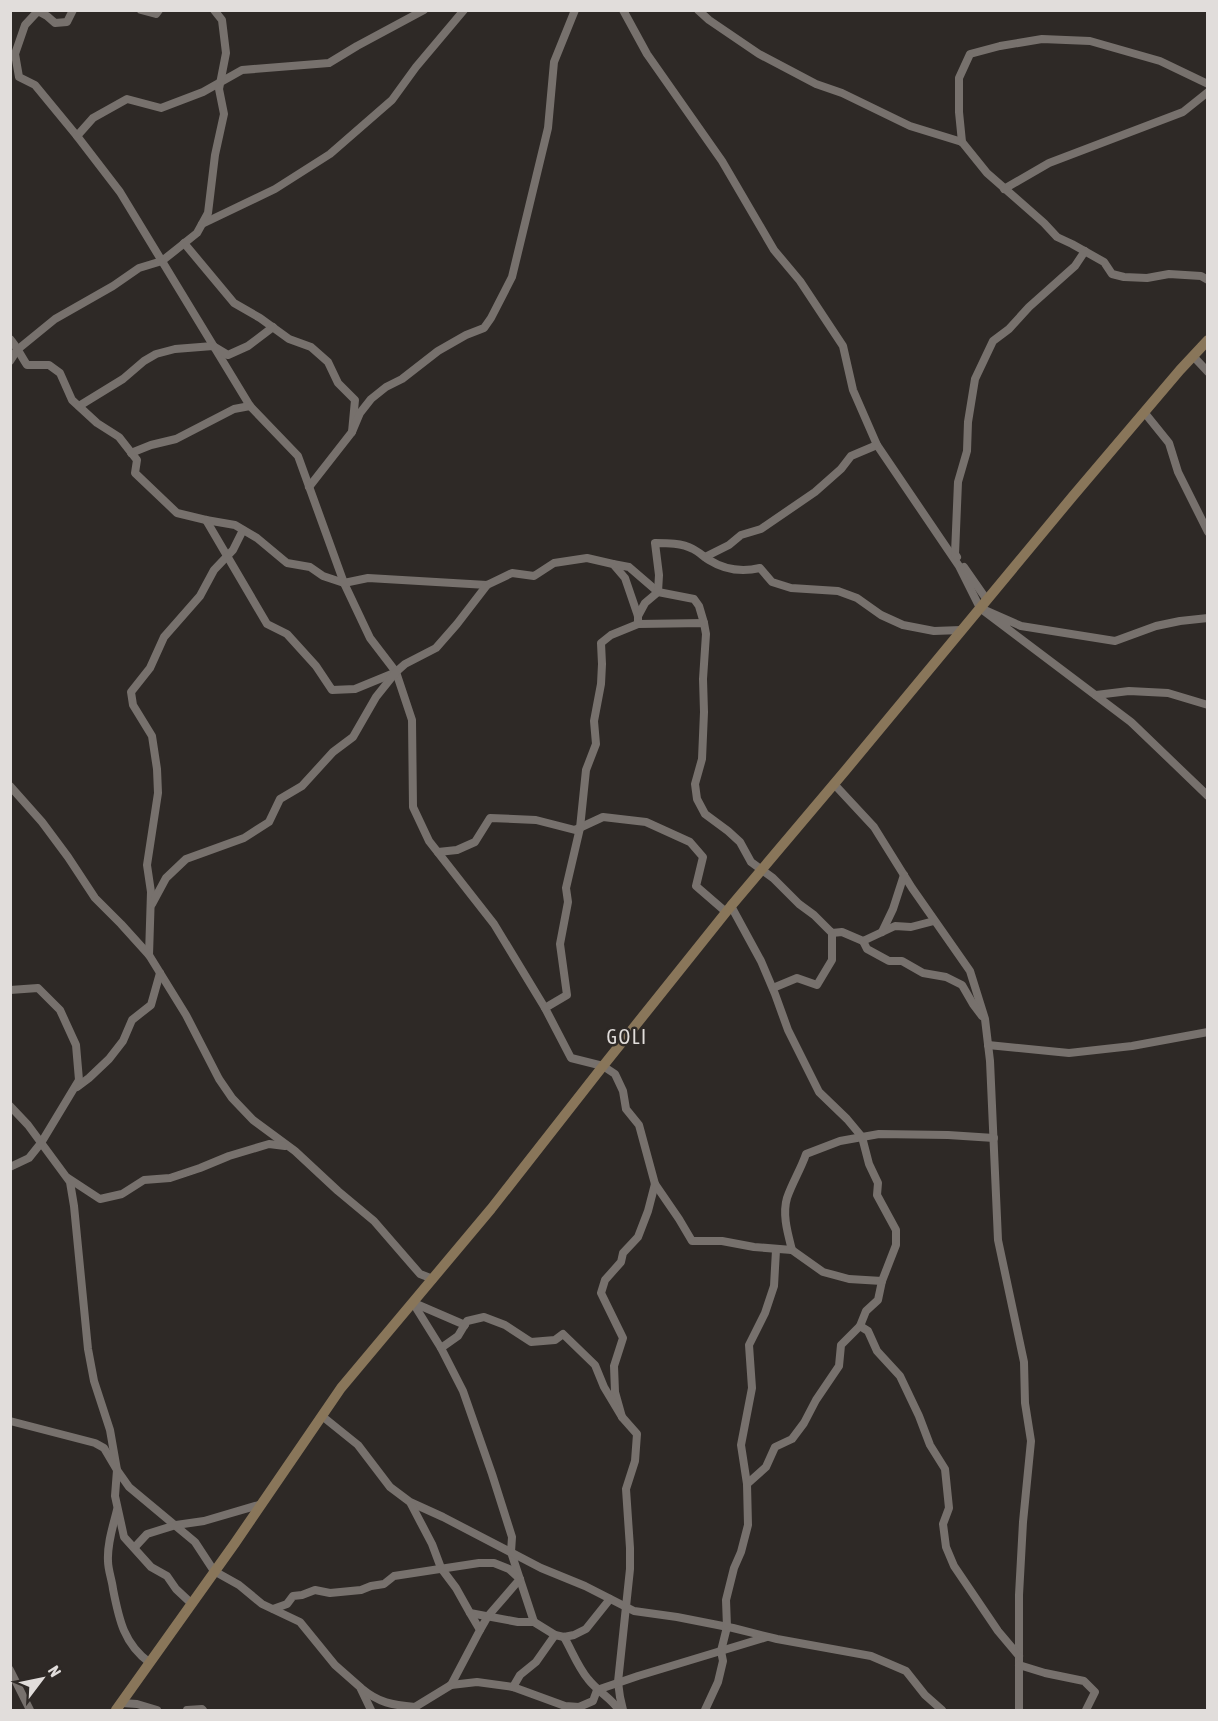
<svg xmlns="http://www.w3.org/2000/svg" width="1218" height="1721" viewBox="0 0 1218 1721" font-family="'Asap Condensed',sans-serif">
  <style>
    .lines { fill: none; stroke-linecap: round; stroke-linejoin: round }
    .minor { stroke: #77716d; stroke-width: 8 }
    .secondary { stroke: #89765a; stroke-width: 10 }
    .labels { text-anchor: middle; stroke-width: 5; stroke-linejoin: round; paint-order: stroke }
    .quarter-label { font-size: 20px; letter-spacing: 1.5px; fill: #e1dddb; stroke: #2e2926 }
  </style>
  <rect width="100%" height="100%" fill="#2e2926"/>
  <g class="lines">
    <g class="minor">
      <path d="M73 10 67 22 55 23 47 16 38 11 25 25 15 54 19 77 35 85 77 136 120 192 250 406 298 456 344 583 370 638 396 672 412 720 413 807 429 841 494 924 545 1008 571 1058 603 1066 615 1074 623 1091 626 1109 639 1125 655 1184 648 1211 638 1237 623 1253 621 1262 605 1280 601 1293 623 1338 614 1366 615 1392 622 1417"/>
      <path d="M141 10 156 14 159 10"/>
      <path d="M623 10 647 54 722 161 774 250 800 281 843 346 853 390 877 445 959 566 980 608"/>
      <path d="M698 10 709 20 759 54 816 84 842 93 910 126 962 142 987 173 1044 223 1057 237 1072 244 1104 262 1112 274 1124 277 1147 278 1169 274 1201 276 1208 280"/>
      <path d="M77 136 93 118 127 99 161 108 203 92 242 70 329 63 357 46 424 10"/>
      <path d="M962 142 959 112V78L970 54 1000 46 1042 39 1090 41 1160 61 1208 84"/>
      <path d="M1004 189 1049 163 1183 112 1208 92"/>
      <path d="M202 224 275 189 330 154 392 100 416 67 464 10"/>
      <path d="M184 243 234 303 260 318 289 339 311 347 328 362 338 383 355 400 352 432 309 487"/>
      <path d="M10 339C17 347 21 356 27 365H49L60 373 72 400 97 423 119 437 137 460 135 473 177 513 206 520 235 525 257 538 287 563 310 567 323 576 344 583 368 578 487 585 512 573 534 576 554 563 587 558 613 564 625 578 638 616V624L704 623 706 634 703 679 704 712 702 759 695 784 697 799 705 814 728 831 740 842 751 862 773 878 799 904 814 915 832 933 842 932 863 941 895 926 911 927 934 921"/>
      <path d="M1193 356 1208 372"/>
      <path d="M10 361 17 350 55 319 113 286 139 268 162 261 197 233 202 224 208 213 215 155 224 114 219 89 226 53 222 20 214 10"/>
      <path d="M79 406 123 379 144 361 156 354 175 349 213 346 228 355 248 346 273 327"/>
      <path d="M1144 412 1169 443 1178 472 1208 532"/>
      <path d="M352 432 360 413 371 399 386 387 402 379 438 351 466 335 484 328 491 318 512 277 548 128 554 62 575 10"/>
      <path d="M131 453 151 445 176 439 234 409 250 406"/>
      <path d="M206 520 267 624 287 634 316 666 332 690 355 689 394 673"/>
      <path d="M243 530 233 550 214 570 200 596 164 637 150 668 131 692 133 705 152 736 157 769 158 793 147 865 151 892 149 955 186 1015 219 1079 232 1098 253 1120 295 1151 338 1191 374 1221 420 1274 433 1279"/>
      <path d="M705 557 729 545 741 535 761 529 815 492 841 469 851 456 877 445"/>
      <path d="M957 557 955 554 958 482 967 451 968 422 975 379 993 341 1009 329 1029 307 1075 266 1085 251"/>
      <path d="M613 564 629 567 658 592 694 599 699 606 704 623"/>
      <path d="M964 567 987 600"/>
      <path d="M638 616 645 603 658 592 659 575 655 543C667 543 682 543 693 549 699 552 704 557 709 560 725 570 743 572 760 568L772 582 791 588 838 591 857 598 881 615 903 625 934 631 961 630"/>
      <path d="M1208 618 1180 621 1156 626 1115 641 1021 626 980 608 1131 722 1208 796"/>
      <path d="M1096 695 1129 691 1168 693 1208 705"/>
      <path d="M834 784 874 827 912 888 970 971 985 1019 990 1061 998 1240 1024 1362 1025 1403 1031 1441 1023 1522 1019 1595V1710"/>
      <path d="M10 786 42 822 68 857 95 898 121 924 149 955"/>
      <path d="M438 852 457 850 475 842 490 818 536 820 575 830 603 817 646 822 690 842 703 857 696 886 726 912"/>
      <path d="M152 904 166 878 186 859 244 838 269 822 280 799 302 786 333 752 353 737 376 697 396 672 405 664 436 648 457 624 487 585"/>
      <path d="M731 906 761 961 775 994 788 1030 819 1092 847 1119 862 1137 869 1164 878 1183 877 1195 896 1230V1245L882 1281 878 1300 866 1311 860 1326 868 1331 877 1351 900 1376 919 1416 930 1445 945 1469 949 1508 943 1524 946 1547 954 1566 998 1631 1019 1656"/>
      <path d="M882 932 893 909 904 875"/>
      <path d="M863 941 867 949 889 961H902L923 973 946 977 962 985 973 1004 982 1016"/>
      <path d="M773 988 797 978 817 985 832 960V933"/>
      <path d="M10 990 38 988 60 1010 76 1045 79 1080 41 1143 29 1158 10 1167"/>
      <path d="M545 1008 567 995 560 944 568 902 566 888 580 828 586 770 596 744 594 721 601 684 602 664 601 643 611 635 638 624"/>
      <path d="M988 1045 1069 1053 1132 1046 1208 1032"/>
      <path d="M77 1087 89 1078 109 1059 123 1041 132 1020 151 1005 160 973"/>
      <path d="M10 1106 28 1125 70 1182 74 1206 88 1349 94 1381 110 1430 117 1470 129 1487 195 1542 214 1571 239 1585 262 1604 300 1622 335 1665 360 1687 371 1710"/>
      <path d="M68 1178 100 1199 122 1194 144 1180 170 1178 200 1168 229 1156 269 1144 285 1146"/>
      <path d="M655 1184 679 1219 692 1241H722L754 1247 792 1250 823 1272 849 1279 882 1281"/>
      <path d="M792 1250C788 1234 782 1215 787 1198 792 1183 801 1169 806 1154L840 1141 879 1134 948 1135 994 1138"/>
      <path d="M413 1303 441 1348 463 1391 492 1474 512 1537 511 1552 534 1622"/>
      <path d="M414 1303 465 1325"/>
      <path d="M441 1348 458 1336 467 1321 484 1317 505 1325 531 1342 555 1340 563 1334 595 1365 604 1387 622 1417 637 1434 635 1461 626 1489 630 1548V1569L618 1682 620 1697 623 1710"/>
      <path d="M322 1416 358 1445 390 1487 410 1502 443 1517 541 1568 585 1586 634 1611 677 1617 733 1628 777 1639 871 1656 906 1671 925 1695 942 1710"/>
      <path d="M10 1421 95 1443 104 1448 117 1470 115 1496 124 1537 151 1567 167 1576 176 1589 192 1604"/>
      <path d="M747 1484 741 1445 752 1388 749 1345 765 1313 774 1286 776 1250"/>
      <path d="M411 1504 432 1544 441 1568 456 1588 470 1613 518 1622H534L555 1635 564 1637 574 1635 586 1629 610 1599"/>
      <path d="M117 1510C113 1526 107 1544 108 1561 108 1570 112 1580 113 1589 119 1620 124 1644 150 1663"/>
      <path d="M135 1547 147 1534 176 1525 204 1521 262 1504"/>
      <path d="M273 1609 287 1604 293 1596 302 1595 315 1590 330 1593 361 1590 371 1586 384 1584 394 1576 479 1563H494L509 1569 520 1579 488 1616 480 1630"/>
      <path d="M564 1637C572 1651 578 1667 588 1679 597 1691 611 1698 619 1710"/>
      <path d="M1019 1665 1045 1673 1084 1681 1095 1692 1086 1710"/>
      <path d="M10 1670 30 1710"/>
      <path d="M451 1685 477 1682 513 1687 565 1706 579 1707 593 1701 597 1690 638 1676 767 1637"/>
      <path d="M513 1687 520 1675 536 1662 555 1635"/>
      <path d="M361 1688C379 1703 392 1705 415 1707"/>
      <path d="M122 1703 137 1704 157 1710"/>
      <path d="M187 1710 202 1709 203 1710"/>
      <path d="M413 1710 415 1707 451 1685 480 1630 470 1613"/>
      <path d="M705 1710 718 1682 723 1661 721 1651 727 1627 726 1600 734 1568 741 1552 748 1525 747 1484 766 1467 775 1447 792 1439 804 1423 816 1400 839 1366 841 1345 860 1326"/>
    </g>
    <path class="secondary" d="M116 1710 235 1543 341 1388 491 1209 603 1066 731 906 845 771 1073 496 1180 370 1208 340"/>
  </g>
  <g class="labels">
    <g class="quarter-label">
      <text x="627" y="1044">GOLI</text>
    </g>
  </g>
  <rect width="1218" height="1721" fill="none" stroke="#e1dddb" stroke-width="24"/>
  <g transform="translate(42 1679) rotate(58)" stroke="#2e2926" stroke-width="4.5" paint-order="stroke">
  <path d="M0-4.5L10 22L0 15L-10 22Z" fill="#e1dddb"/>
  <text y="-9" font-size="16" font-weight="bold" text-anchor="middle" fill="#e1dddb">N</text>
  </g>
</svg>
